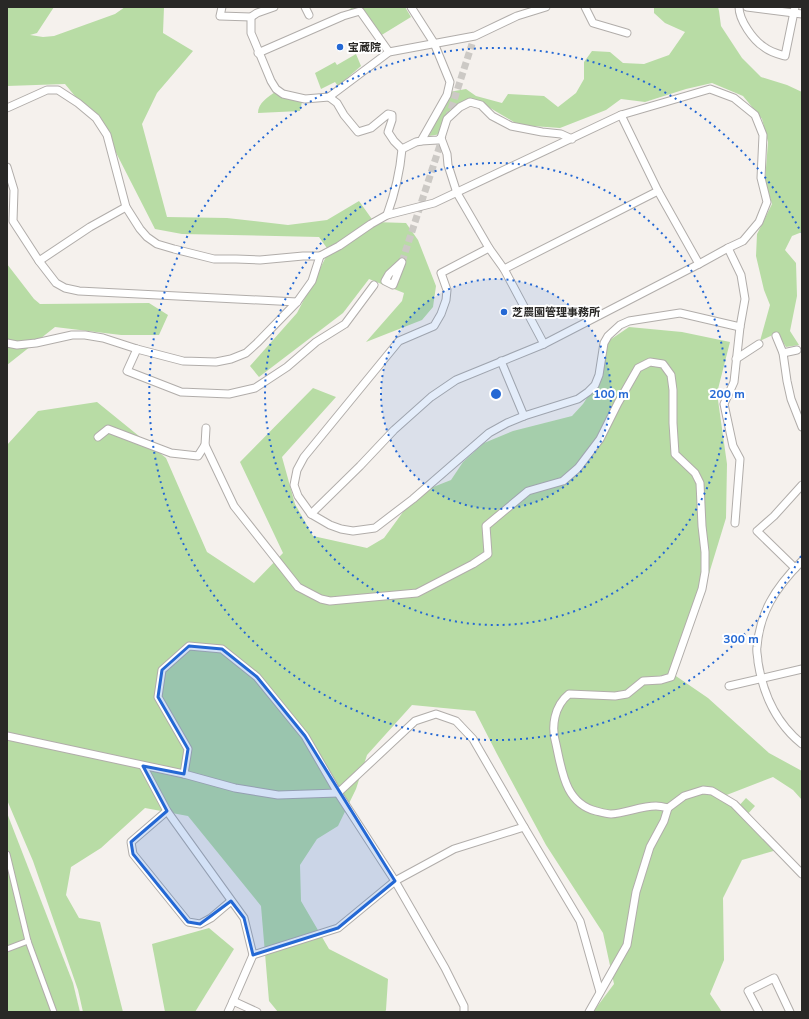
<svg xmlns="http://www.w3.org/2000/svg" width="809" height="1019" viewBox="0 0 809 1019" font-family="'Nunito Sans','Noto Sans JP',sans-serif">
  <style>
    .green { fill: #b8dca5 }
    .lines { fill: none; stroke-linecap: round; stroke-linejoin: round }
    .minor-tunnel { stroke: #ccc9c5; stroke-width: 7; stroke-dasharray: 7 3.5; stroke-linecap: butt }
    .pedestrian-casing { stroke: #b1adaa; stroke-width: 7 }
    .minor-casing { stroke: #b1adaa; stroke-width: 9 }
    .pedestrian { stroke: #fff; stroke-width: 5 }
    .minor { stroke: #fff; stroke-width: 7 }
    .marked { fill: #2468d4; fill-opacity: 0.2; stroke: #2468d4; stroke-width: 3; stroke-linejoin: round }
    .ring { fill: none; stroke: #2468d4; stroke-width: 2; stroke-dasharray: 2 4 }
    .poi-dot { fill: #2468d4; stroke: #fff; stroke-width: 1.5 }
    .labels { text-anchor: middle; stroke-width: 4; stroke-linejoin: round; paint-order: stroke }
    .poi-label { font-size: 11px; font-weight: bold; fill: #292826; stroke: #fff; text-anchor: start }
    .centre { fill: #2468d4; stroke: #fff; stroke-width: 2 }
    .ring-label { font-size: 12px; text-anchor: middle; font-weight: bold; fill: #2468d4; stroke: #fff; stroke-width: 4; stroke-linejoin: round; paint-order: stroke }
  </style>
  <rect width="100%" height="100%" fill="#f5f1ed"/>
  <g class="green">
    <path d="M7 7H54L37 33 30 35 43 37 54 36 115 14 125 7H164L163 33 193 51 157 93 142 124 167 217 227 218 288 225 327 220 359 201 374 222 406 223 418 240 436 286 433 307 422 320 366 342 402 301 404 293 369 279 343 313 259 377 250 366 297 313 329 251 319 237 182 234 155 229 107 135 65 84 7 86Z"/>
    <path d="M352 7H405L411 17 380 36 361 10 350 11 349 10Z"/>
    <path d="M654 7H718L719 11 721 26 742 58 761 77 787 85 802 92V232L792 236 785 250 796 263 797 296 790 331 799 345 786 347 777 333 760 341 770 305 764 290 756 256 757 234 772 204 765 181 768 142 762 119 743 96 712 83 686 89 645 102 621 99 606 110 560 128 519 125 480 102 466 100 450 110 441 134 429 136 449 92 466 89 476 96 502 103 508 94 544 96 558 107 576 93 584 79V62L592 51 610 52 623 63 644 64 669 55 685 32 665 23 654 13Z"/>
    <path d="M356 54 361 66 338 86 335 82 321 89 315 73 335 62 337 65Z"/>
    <path d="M275 92 302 102 300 111 258 113C258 103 268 97 275 92Z"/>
    <path d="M7 264 34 299 40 304 149 303 168 315 159 335H121L55 327 7 365Z"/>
    <path d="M629 327 682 332 730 342 717 393 727 464 726 518 693 626 673 674 708 698 769 753 802 771V800L793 790 773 777 724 796 737 808 746 798 755 806 746 816 777 850 742 860 723 898 724 960 710 994 722 1012H593L614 984 603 933 546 845 497 754 475 711 412 705 367 755 356 789 338 826 317 839 300 865 301 901 329 949 388 979 386 1010 385 1012H278L269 1001 261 906 188 816 145 808 101 848 71 867 66 895 79 918 100 922 123 1012H83L78 990 33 861 7 800V445L38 411 97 402 166 458 207 552 254 583 283 553 240 462 313 388 336 397 282 457 295 504 313 536 367 548 384 538 403 512 423 491 451 480 463 462 484 443 513 431 572 416 583 404 596 384 607 342Z"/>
    <path d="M7 813 73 983 80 1012H7Z"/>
    <path d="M209 928 234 949 195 1012H165L152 944Z"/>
  </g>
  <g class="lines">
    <g class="minor-tunnel">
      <path d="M448 119 472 44"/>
      <path d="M402 262 443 136"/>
    </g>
    <defs>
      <g id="pedestrian">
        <path d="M7 854 28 941 54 1012"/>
        <path d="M7 949 28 941"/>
      </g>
      <g id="minor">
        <path d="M222 7 220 16 251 17 257 13 274 7"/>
        <path d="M305 7 309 15"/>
        <path d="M585 7 593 23 627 33"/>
        <path d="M739 7C739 20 753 40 764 47 770 52 778 54 785 56L795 7"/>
        <path d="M747 7 802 14"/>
        <path d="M251 17V33L254 40 271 81 276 89 283 94 305 99 329 97 389 52 475 36 517 16 546 7"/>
        <path d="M258 53 343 16 360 11 389 52"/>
        <path d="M329 97 337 103 344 115 358 132 371 128 388 114 392 115V120L388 132 394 141 402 149"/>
        <path d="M7 108 47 90H58L78 103 96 118 107 135 126 207 140 229 147 237 157 244 174 249 214 259H236L260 260 303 256H320L339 246 371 224 387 215 434 203 621 115 658 191 699 264"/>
        <path d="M421 141 438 140 441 138"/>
        <path d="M7 167 14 190 13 221 39 261 56 283 65 288 79 291 297 302"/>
        <path d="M387 215C395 193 400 172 402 149L416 142 421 141 447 95 450 82 434 43 411 7"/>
        <path d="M489 248 441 273 447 290 446 300 441 314 434 326 399 341 304 457 297 470 294 485 298 496 311 514 330 525 341 529 353 531 375 528 413 499 489 433 507 423 524 416 578 399 588 392 595 385 599 375 604 343 608 336 620 325 629 321 680 313 740 327 745 299 741 275 728 248"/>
        <path d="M39 261 90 227 126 207"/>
        <path d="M402 262 393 285 385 281 389 274Z"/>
        <path d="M504 269 658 191"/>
        <path d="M776 336 783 353 787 381 791 399 802 427"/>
        <path d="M7 343 17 345 36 343 72 335H85L103 338 137 349 183 361 216 362 231 359 246 353 257 343 297 302 312 281 320 256"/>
        <path d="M544 344 504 269 489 248 457 193 448 165 447 154 441 138 447 119 460 107 470 102 481 105 492 116 511 126 542 132 561 134 572 139"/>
        <path d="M137 349 127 371 181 392 229 394 255 388 287 367 316 342 345 324 374 285"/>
        <path d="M783 353 797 350"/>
        <path d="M736 359 759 344"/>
        <path d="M501 361 524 416"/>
        <path d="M206 428 205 445 234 506 298 587 321 599 330 601 417 593 473 564 488 554 486 526 528 491 563 481 578 468 600 439 618 403 638 368 650 362 663 364 671 375 673 390V423L675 454 695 473 700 483 702 526 705 552V572L702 589 671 677 661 680 643 681 627 694 615 696 569 694C554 706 551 727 556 744 562 771 565 803 596 811 600 812 606 814 611 814 626 813 641 806 656 806 660 806 664 807 668 808"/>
        <path d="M98 437 108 429 171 453 198 456 205 445"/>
        <path d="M311 514 360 466 394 430 431 397 456 380 544 344 699 264 728 248 743 241 759 222 767 202 761 178 763 135 755 115 734 98 710 89 621 115"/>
        <path d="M735 523 740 459 733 446 724 404 734 382 740 327"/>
        <path d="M802 561C790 573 778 587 770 602 763 615 758 633 757 647 756 651 758 657 758 662 763 694 776 723 802 744"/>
        <path d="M795 568 757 531 774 516 802 485"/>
        <path d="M729 686 802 669"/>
        <path d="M7 736 184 774 235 788 278 795 338 793 415 721 436 714 456 721 473 739 524 827 580 921 600 992"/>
        <path d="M143 766 167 811 244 918 253 955 338 928 395 881 454 849 524 827"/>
        <path d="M184 774 188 749 158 697 162 670 189 646 222 649 257 677 305 736 338 793 395 881 445 968 464 1006V1012"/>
        <path d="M167 811 131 842 133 854 188 922 200 924 211 918 231 901"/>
        <path d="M233 1001 253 955"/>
        <path d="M228 1012 233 1001 257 1012"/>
        <path d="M589 1012 627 945 636 892 650 847 664 821 668 808 684 796 703 790 712 791 734 804 802 874"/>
        <path d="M759 1012 748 991 774 978 790 1012"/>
      </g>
    </defs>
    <use href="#pedestrian" class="pedestrian-casing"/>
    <use href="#minor" class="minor-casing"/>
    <use href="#pedestrian" class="pedestrian"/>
    <use href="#minor" class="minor"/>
  </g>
  <path class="marked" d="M189 646 222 649 257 677 305 736 395 881 338 928 253 955 244 918 231 901 200 924 188 922 133 854 131 842 167 811 143 766 184 774 188 749 158 697 162 670Z"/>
  <circle cx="496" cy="394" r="115" fill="#2468d4" fill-opacity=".12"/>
  <g class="ring">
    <circle cx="496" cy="394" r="115"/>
    <circle cx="496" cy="394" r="231"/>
    <path d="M801 556A346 346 0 1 1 801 232"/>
  </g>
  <g class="poi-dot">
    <circle cx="340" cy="47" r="4"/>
    <circle cx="504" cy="312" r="4"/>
  </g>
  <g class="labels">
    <g class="poi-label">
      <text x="348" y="51">宝蔵院</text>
      <text x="512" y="316">芝農園管理事務所</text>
    </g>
  </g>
  <circle cx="496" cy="394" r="6" class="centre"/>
  <g class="ring-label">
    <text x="611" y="398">100 m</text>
    <text x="727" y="398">200 m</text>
    <text x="741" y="643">300 m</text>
  </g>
  <rect width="809" height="1019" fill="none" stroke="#292826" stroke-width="16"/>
</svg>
